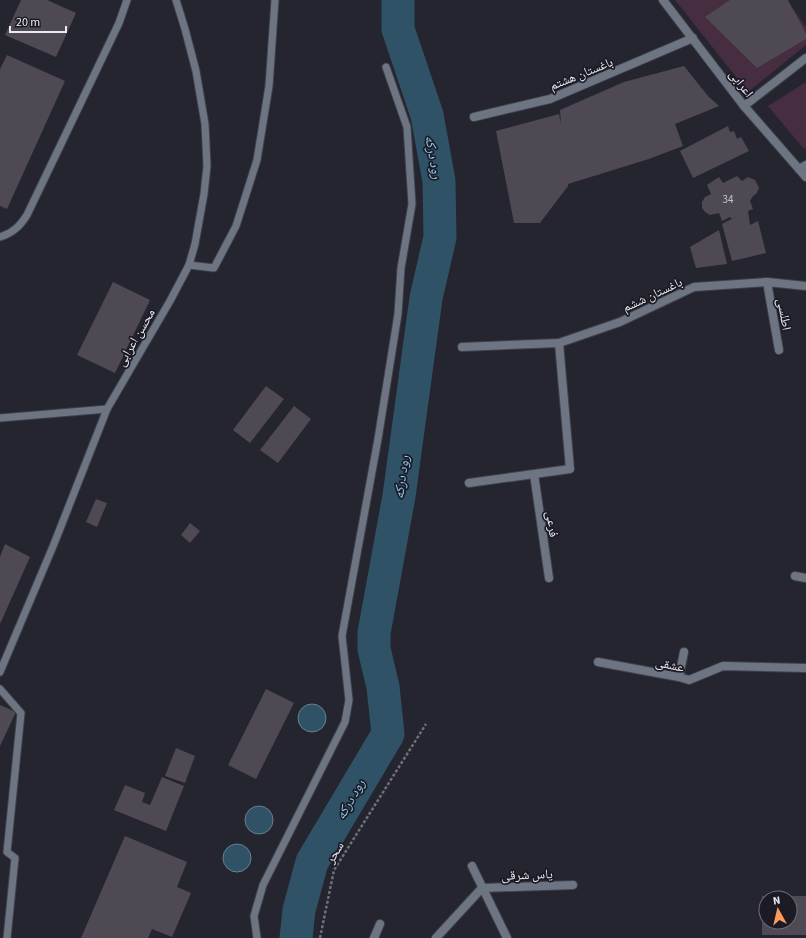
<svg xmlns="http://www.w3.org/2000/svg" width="806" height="938" viewBox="0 0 806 938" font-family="'Source Sans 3','Noto Naskh Arabic',sans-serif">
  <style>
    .green { fill: #462d3f }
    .water { fill: #305267; stroke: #688090 }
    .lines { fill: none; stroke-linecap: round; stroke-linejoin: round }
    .river { stroke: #305267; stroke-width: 33 }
    .building { fill: #4f4954; fill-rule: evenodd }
    .service-casing { stroke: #41414a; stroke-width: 9 }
    .minor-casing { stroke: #41414a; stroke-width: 10 }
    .tertiary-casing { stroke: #41414a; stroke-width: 10 }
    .path { stroke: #6f6f78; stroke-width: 2.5; stroke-dasharray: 3 2; stroke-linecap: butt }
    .service { stroke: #6d7583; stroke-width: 7 }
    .minor { stroke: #6d7583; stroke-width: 8 }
    .tertiary { stroke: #6d7583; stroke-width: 8 }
    .labels { text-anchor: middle; stroke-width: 3.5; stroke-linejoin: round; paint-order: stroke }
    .number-label { font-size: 11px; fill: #c3c2ca }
    .street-label { font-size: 13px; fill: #eaeaf1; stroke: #1c1b25 }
    .water-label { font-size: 14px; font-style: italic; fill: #8ecaf1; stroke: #1c1b25 }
  </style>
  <rect width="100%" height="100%" fill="#25252f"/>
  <g class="green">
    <path d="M675 0H787L806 27V45L748 92Z"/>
    <path d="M806 82V148L804 149 768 106Z"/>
  </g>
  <g class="water">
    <circle cx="312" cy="718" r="14"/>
    <circle cx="259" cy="820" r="14"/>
    <circle cx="237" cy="858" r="14"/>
  </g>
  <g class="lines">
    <path class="river" d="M296 938 299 910 312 862 388 734 383 687 374 649V633L399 496 426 298 440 237 439 181 427 115 398 29V0"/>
  </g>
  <g class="building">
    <path d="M21 0H47L76 13 56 57 5 35Z"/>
    <path d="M730 0H788L806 34V39L757 68 705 17Z"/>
    <path d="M7 55 65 81 7 209 0 206V69Z"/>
    <path d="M684 66 708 96 719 106 675 124 683 146 649 159 568 184V186L540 223H514L496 131 559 114 561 124 560 110 624 82Z"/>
    <path d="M728 126 730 132 734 131 737 139 741 137 749 151 693 178 680 151Z"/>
    <path d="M737 176 742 181 748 177 755 180 759 188 756 194 753 196 750 201 753 209 748 211 750 225 758 221 766 253 732 261 722 224 739 215 732 219 730 217 722 221 719 213 710 215 705 212 702 208V202L705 197 711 194 707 185 719 177 723 183Z"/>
    <path d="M719 230 727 264 696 268 690 247Z"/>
    <path d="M113 282 150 300 115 373 77 355Z"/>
    <path d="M266 386 284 399 250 443 233 430Z"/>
    <path d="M294 406 311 419 278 463 260 450Z"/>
    <path d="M96 499 107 503 97 527 86 522Z"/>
    <path d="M190 523 200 531 190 543 181 535Z"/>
    <path d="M5 544 30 557 0 624V557Z"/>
    <path d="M266 689 294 703 256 779 228 765Z"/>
    <path d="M0 705 16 712 0 746Z"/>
    <path d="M176 748 195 756 185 783 165 776Z"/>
    <path d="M162 777 184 786 166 831 114 810 125 785 145 793 142 802 150 805Z"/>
    <path d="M125 836 187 862 177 887 191 893 172 937 152 929 148 938H81Z"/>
    <path d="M762 896H806V935H762ZM766 898H790V922H766Z"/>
  </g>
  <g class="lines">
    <defs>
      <g id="service">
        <path d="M0 237C13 233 20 226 27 215L119 23 127 0"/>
        <path d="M189 265 214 268 236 226 257 160 269 86 275 0"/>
        <path d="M0 418 107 409"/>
        <path d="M0 672 54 544 107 409 170 301 189 265 195 244 204 194 207 166 205 124 196 71 185 29 176 0"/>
        <path d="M0 689 21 713 7 852 15 858 7 938"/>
        <path d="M257 938 254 916 263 885 345 722 349 700 342 636 378 439 398 314 401 268 412 204 407 127 386 67"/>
      </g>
      <g id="minor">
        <path d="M744 106 806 58"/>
        <path d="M474 117 550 99 693 38"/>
        <path d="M799 169 806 165"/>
        <path d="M767 282 779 350"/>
        <path d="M462 347 559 343 620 322 694 287 767 282 806 286"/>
        <path d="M534 474 549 578"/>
        <path d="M469 483 570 469 559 343"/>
        <path d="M795 576 806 578"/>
        <path d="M598 662 679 677 689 680 723 666 806 668"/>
        <path d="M679 677 684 652"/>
        <path d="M472 866 507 938"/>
        <path d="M374 938 380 924"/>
        <path d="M436 938 482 888 573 885"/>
      </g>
      <path id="tertiary" d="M663 0 744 106 806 177"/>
    </defs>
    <use href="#service" class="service-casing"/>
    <use href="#minor" class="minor-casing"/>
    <use href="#tertiary" class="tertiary-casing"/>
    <path class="path" d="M320 938 334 870 426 724"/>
    <use href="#service" class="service"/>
    <use href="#minor" class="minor"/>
    <use href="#tertiary" class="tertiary"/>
  </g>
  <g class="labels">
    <g class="number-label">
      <text x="728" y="203">34</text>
    </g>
    <g class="street-label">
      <text transform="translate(581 73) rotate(-22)" y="5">باغستان هشتم</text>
      <text transform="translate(742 83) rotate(53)" y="5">اعرابی</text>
      <text transform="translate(652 294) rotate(-25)" y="5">باغستان ششم</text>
      <text transform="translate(785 314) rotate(80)" y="5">اطلسی</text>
      <text transform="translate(135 337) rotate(-60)" y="5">محسن اعرابی</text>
      <text transform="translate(553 524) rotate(82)" y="5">فرعی</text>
      <text transform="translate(670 664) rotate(12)" y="5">عشقی</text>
      <text transform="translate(334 852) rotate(-59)" y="5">سحر</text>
      <text transform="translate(527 874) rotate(-2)" y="5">یاس شرقی</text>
    </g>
    <g class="water-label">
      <text transform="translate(434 157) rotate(80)" y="5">رود درکه</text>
      <text transform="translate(401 477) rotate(-82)" y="5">رود درکه</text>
      <text transform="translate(350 799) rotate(-60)" y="5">رود درکه</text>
    </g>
  </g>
  <g transform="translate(778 910) rotate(352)"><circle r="19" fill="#1c1b25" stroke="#6e6e77"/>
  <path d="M0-3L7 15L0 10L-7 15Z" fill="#fe9b59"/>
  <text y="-6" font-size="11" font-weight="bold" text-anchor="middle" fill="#eaeaf1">N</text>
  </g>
  <path d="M10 26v6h56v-6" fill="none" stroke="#eaeaf1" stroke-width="2"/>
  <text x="16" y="26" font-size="12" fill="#eaeaf1" stroke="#1c1b25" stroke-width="3" paint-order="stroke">20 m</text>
</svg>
